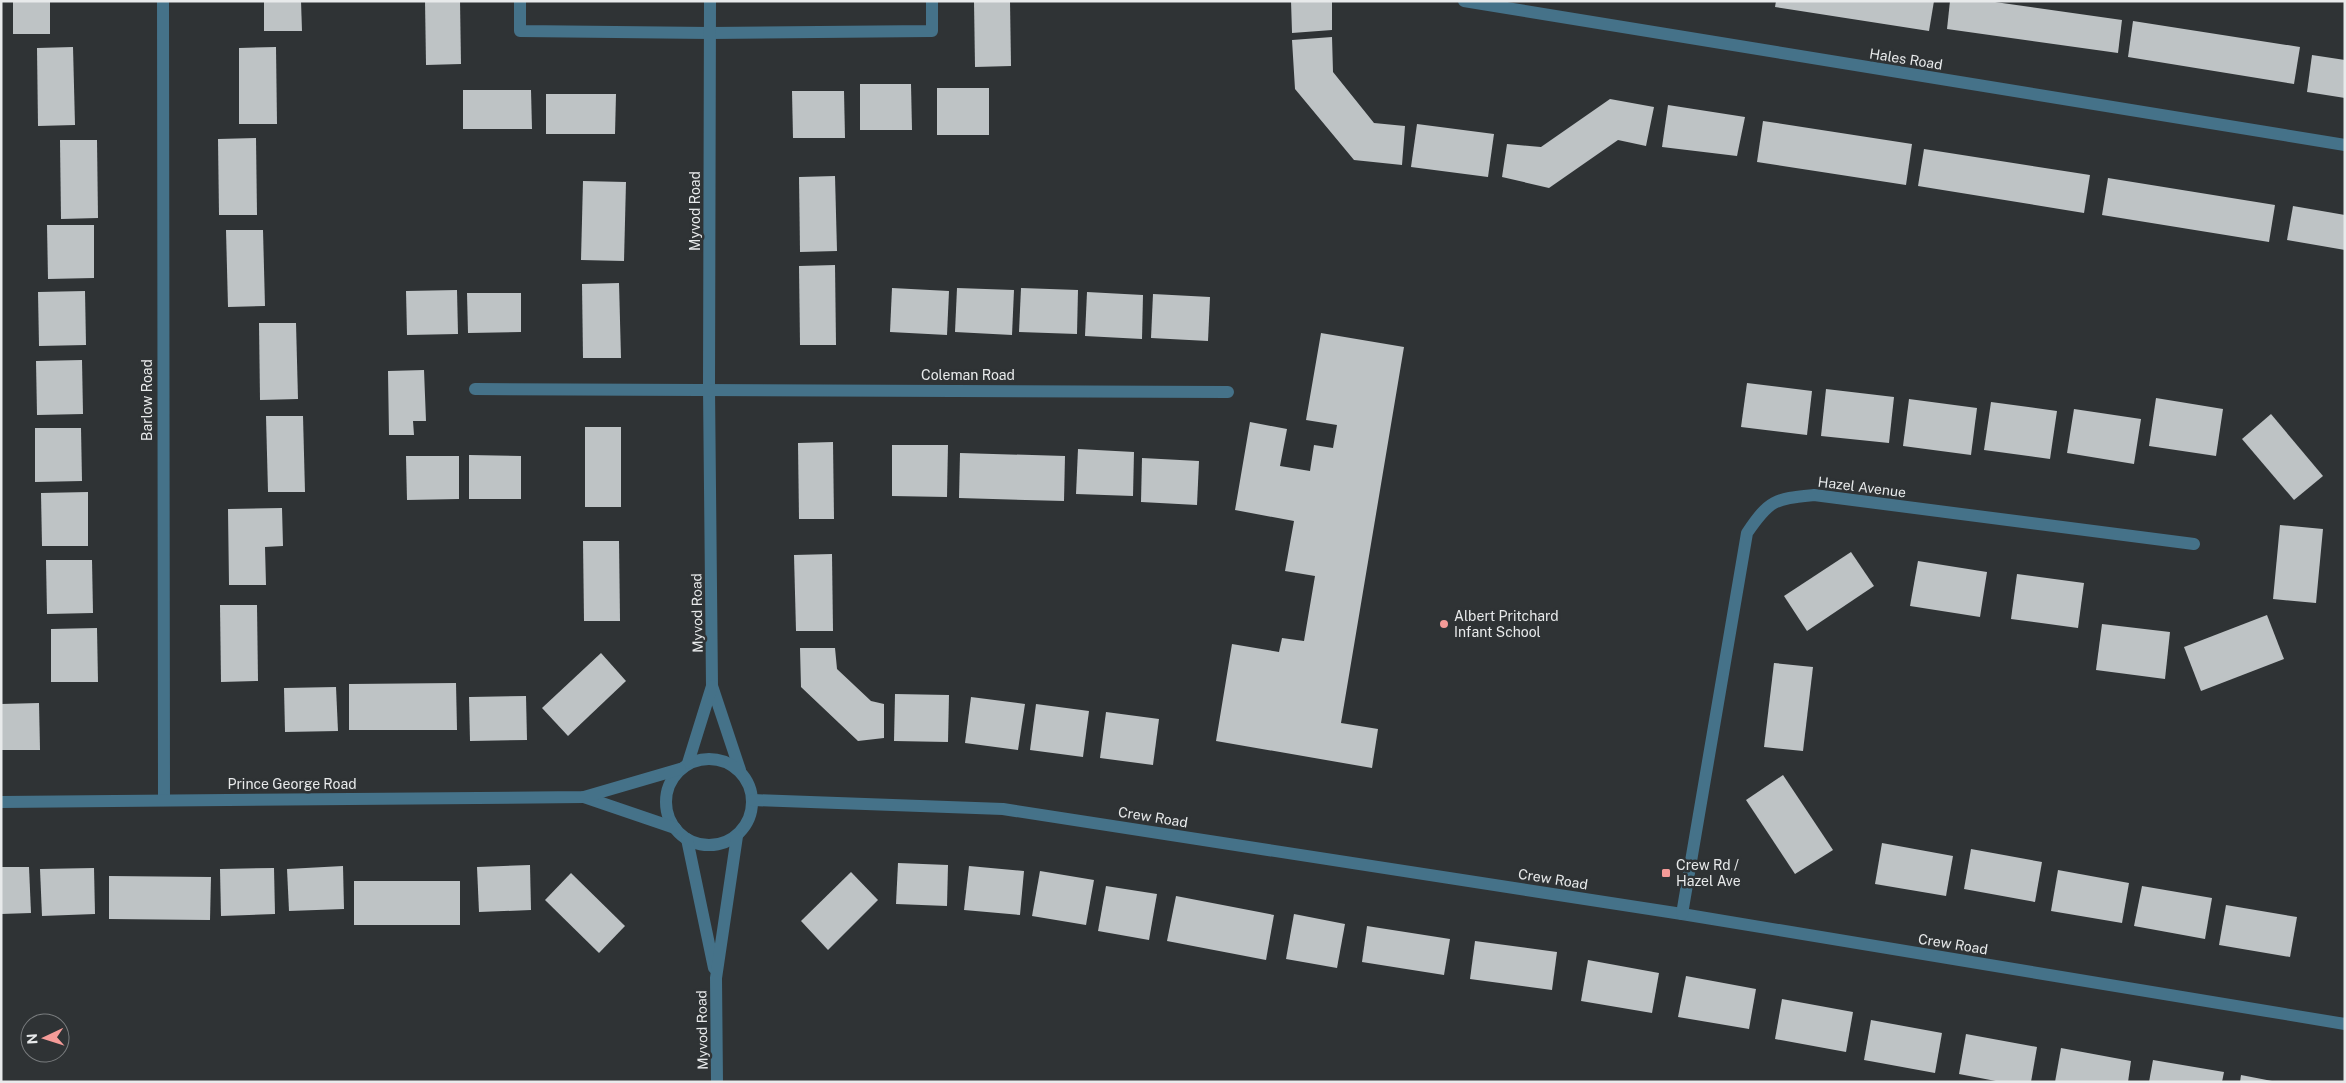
<svg xmlns="http://www.w3.org/2000/svg" width="2346" height="1083" viewBox="0 0 2346 1083" font-family="'Public Sans',sans-serif">
  <style>
    .building { fill: #bec3c5 }
    .lines { fill: none; stroke-linecap: round; stroke-linejoin: round }
    .minor { stroke: #457289; stroke-width: 12 }
    .poi-dot { fill: #f59b98; stroke: #2f3335; stroke-width: 2 }
    .labels { text-anchor: middle; stroke-width: 5; stroke-linejoin: round; paint-order: stroke }
    .street-label { font-size: 14px; fill: #e8eaeb; stroke: #2f3335 }
    .poi-label { font-size: 14px; fill: #e8eaeb; stroke: #2f3335; text-anchor: start }
  </style>
  <rect width="100%" height="100%" fill="#2f3335"/>
  <g class="building">
    <rect x="13" y="1" width="37" height="33"/>
    <path d="M264 1H301L302 31H264Z"/>
    <path d="M425 1H460L461 64 426 65Z"/>
    <path d="M974 1H1010L1011 66 975 67Z"/>
    <path d="M1291 1H1332V30L1292 33Z"/>
    <path d="M1776 1H1934L1929 31 1775 7Z"/>
    <path d="M1950 1H1988L2122 20 2118 53 1947 29Z"/>
    <path d="M2133 21 2300 47 2294 84 2128 57Z"/>
    <path d="M1332 37 1333 72 1374 123 1405 126 1402 165 1354 160 1295 89 1292 40Z"/>
    <path d="M73 47 75 125 38 126 37 48Z"/>
    <path d="M276 47 277 124H239V48Z"/>
    <path d="M2312 55 2345 60V98L2307 92Z"/>
    <path d="M860 84H911L912 130H860Z"/>
    <rect x="937" y="88" width="52" height="47"/>
    <path d="M463 90H531L532 129H463Z"/>
    <path d="M792 91H844L845 138H793Z"/>
    <path d="M546 94H616L615 134H546Z"/>
    <path d="M1610 99 1654 107 1646 146 1618 140 1549 188 1502 177 1507 144 1541 147Z"/>
    <path d="M1668 105 1745 117 1737 156 1662 147Z"/>
    <path d="M1763 121 1912 144 1906 185 1757 162Z"/>
    <path d="M1417 124 1494 134 1488 177 1411 167Z"/>
    <path d="M256 138 257 215H219L218 139Z"/>
    <path d="M60 140H97L98 218 61 219Z"/>
    <path d="M1924 149 2090 175 2084 213 1918 186Z"/>
    <path d="M835 176 837 251 800 252 799 177Z"/>
    <path d="M2108 178 2275 205 2269 242 2102 215Z"/>
    <path d="M583 181 626 182 624 261 581 260Z"/>
    <path d="M2293 206 2345 215V250L2287 240Z"/>
    <path d="M47 225H94V278L48 279Z"/>
    <path d="M226 230H263L265 306 228 307Z"/>
    <path d="M835 265 836 345H800L799 266Z"/>
    <path d="M619 283 621 358H583L582 284Z"/>
    <path d="M892 288 949 291 947 335 890 332Z"/>
    <path d="M957 288 1014 290 1012 335 955 332Z"/>
    <path d="M1021 288 1078 290 1077 334 1019 332Z"/>
    <path d="M457 290 458 334 407 335 406 291Z"/>
    <path d="M85 291 86 345 39 346 38 292Z"/>
    <path d="M1087 292 1143 295 1142 339 1085 336Z"/>
    <path d="M467 293H521V332L468 333Z"/>
    <path d="M1153 294 1210 297 1208 341 1151 338Z"/>
    <path d="M259 323H296L298 399 260 400Z"/>
    <path d="M1321 333 1404 347 1341 723 1378 729 1372 768 1216 741 1232 644 1279 652 1282 638 1304 641 1315 576 1285 571 1294 521 1235 510 1250 422 1287 429 1280 466 1310 471 1314 445 1333 448 1337 425 1306 420Z"/>
    <path d="M82 360 83 414 37 415 36 361Z"/>
    <path d="M424 370 426 421H413L414 435H389L388 371Z"/>
    <path d="M1747 383 1812 391 1807 435 1741 427Z"/>
    <path d="M1826 389 1894 397 1889 443 1821 436Z"/>
    <path d="M2156 398 2223 409 2216 456 2149 446Z"/>
    <path d="M1909 399 1977 408 1971 455 1903 446Z"/>
    <path d="M1991 402 2057 411 2050 459 1984 450Z"/>
    <path d="M2074 409 2141 419 2134 464 2067 453Z"/>
    <path d="M2271 414 2323 476 2294 500 2242 439Z"/>
    <path d="M266 416H303L305 492H268Z"/>
    <rect x="585" y="427" width="36" height="80"/>
    <path d="M35 428H81L82 481 35 482Z"/>
    <path d="M833 442 834 519H799L798 443Z"/>
    <path d="M892 445H948L947 497 892 496Z"/>
    <path d="M1078 449 1134 452 1133 496 1076 494Z"/>
    <path d="M960 453 1065 456 1064 501 959 498Z"/>
    <path d="M469 455 521 456V499H469Z"/>
    <path d="M406 456H459V499L407 500Z"/>
    <path d="M1142 458 1199 461 1197 505 1141 502Z"/>
    <path d="M88 492V546H42L41 493Z"/>
    <path d="M282 508 283 546 265 547 266 585H229L228 509Z"/>
    <path d="M2280 525 2323 529 2316 603 2273 599Z"/>
    <path d="M583 541H619L620 621H584Z"/>
    <path d="M1851 552 1874 586 1807 631 1784 596Z"/>
    <path d="M832 554 833 631H796L794 555Z"/>
    <path d="M46 560H92L93 613 47 614Z"/>
    <path d="M1918 561 1987 572 1980 617 1910 606Z"/>
    <path d="M2017 574 2084 583 2078 628 2011 619Z"/>
    <path d="M220 605H257L258 681 221 682Z"/>
    <path d="M2267 615 2284 659 2201 691 2184 647Z"/>
    <path d="M2102 624 2170 632 2165 679 2096 670Z"/>
    <path d="M97 628 98 682H51V629Z"/>
    <path d="M800 648H835L837 669 871 701 884 704V738L858 741 801 687Z"/>
    <path d="M601 653 626 681 568 736 542 708Z"/>
    <path d="M1774 663 1813 667 1803 751 1764 747Z"/>
    <path d="M456 683 457 730H349V684Z"/>
    <path d="M336 687 338 731 285 732 284 688Z"/>
    <path d="M895 694 949 695 948 742 894 741Z"/>
    <path d="M526 696 527 740 470 741 469 697Z"/>
    <path d="M971 697 1025 704 1018 750 965 743Z"/>
    <path d="M39 703 40 750H1V704Z"/>
    <path d="M1036 704 1089 711 1083 757 1030 750Z"/>
    <path d="M1106 712 1159 719 1153 765 1100 758Z"/>
    <path d="M1783 775 1833 850 1795 874 1746 800Z"/>
    <path d="M1882 843 1953 856 1946 896 1875 884Z"/>
    <path d="M1971 849 2042 862 2035 902 1964 889Z"/>
    <path d="M898 863 948 865 947 906 896 904Z"/>
    <path d="M530 865 531 910 479 912 477 867Z"/>
    <path d="M343 866 344 909 289 911 287 869Z"/>
    <path d="M969 866 1024 871 1020 915 964 910Z"/>
    <path d="M1 867H29L31 913 1 914Z"/>
    <path d="M94 868 95 914 42 916 40 869Z"/>
    <path d="M274 868 275 914 221 916 220 869Z"/>
    <path d="M2058 870 2129 883 2122 923 2051 911Z"/>
    <path d="M1040 871 1094 880 1086 925 1032 916Z"/>
    <path d="M851 872 878 900 828 950 801 921Z"/>
    <path d="M571 873 625 926 599 953 545 900Z"/>
    <path d="M109 876 211 877 210 920 109 919Z"/>
    <rect x="354" y="881" width="106" height="44"/>
    <path d="M1106 886 1157 894 1149 940 1098 931Z"/>
    <path d="M2142 886 2212 898 2205 939 2134 926Z"/>
    <path d="M1176 896 1274 915 1266 960 1167 941Z"/>
    <path d="M2226 905 2297 917 2290 957 2219 945Z"/>
    <path d="M1294 914 1345 924 1337 968 1286 959Z"/>
    <path d="M1367 926 1450 939 1444 975 1362 962Z"/>
    <path d="M1475 941 1557 952 1552 990 1470 979Z"/>
    <path d="M1588 960 1659 973 1652 1013 1581 1001Z"/>
    <path d="M1686 976 1756 989 1749 1029 1678 1017Z"/>
    <path d="M1782 999 1853 1012 1846 1052 1775 1039Z"/>
    <path d="M1871 1020 1942 1033 1935 1073 1864 1060Z"/>
    <path d="M1966 1034 2037 1047 2031 1082H2001L1959 1074Z"/>
    <path d="M2061 1048 2131 1061 2128 1082H2055Z"/>
    <path d="M2153 1060 2224 1072 2222 1082H2149Z"/>
    <path d="M2241 1075 2272 1081V1082H2240Z"/>
  </g>
  <g class="lines">
    <g class="minor">
      <path d="M163 1 164 800"/>
      <path d="M520 1V31L710 33 932 31V1"/>
      <path d="M710 1 709 389 712 686 740 770"/>
      <path d="M1464 1 2345 145"/>
      <path d="M475 389 1228 392"/>
      <circle cx="709" cy="802" r="43"/>
      <path d="M688 763 712 686"/>
      <path d="M584 797 675 828"/>
      <path d="M753 800 1003 809 1682 914 2345 1024"/>
      <path d="M1 802 584 797 680 769"/>
      <path d="M687 839 714 968"/>
      <path d="M1682 914 1747 533C1770 499 1775 499 1814 495L2194 544"/>
      <path d="M717 1082 716 978 737 836"/>
    </g>
  </g>
  <g class="poi-dot">
    <circle cx="1444" cy="624" r="5"/>
    <rect x="1661" y="868" width="10" height="10" rx="2.5"/>
  </g>
  <g class="labels">
    <g class="street-label">
      <text transform="translate(1906 59) rotate(9)" y="5">Hales Road</text>
      <text transform="translate(695 211) rotate(-90)" y="5">Myvod Road</text>
      <text x="968" y="380">Coleman Road</text>
      <text transform="translate(147 400) rotate(-90)" y="5">Barlow Road</text>
      <text transform="translate(1862 487) rotate(7)" y="5">Hazel Avenue</text>
      <text transform="translate(697 613) rotate(-91)" y="5">Myvod Road</text>
      <text x="292" y="789">Prince George Road</text>
      <text transform="translate(1153 817) rotate(9)" y="5">Crew Road</text>
      <text transform="translate(1553 879) rotate(9)" y="5">Crew Road</text>
      <text transform="translate(1953 944) rotate(9)" y="5">Crew Road</text>
      <text transform="translate(702 1030) rotate(-91)" y="5">Myvod Road</text>
    </g>
    <g class="poi-label">
      <text x="1454" y="621">Albert Pritchard<tspan x="1454" dy="16">Infant School</tspan></text>
      <text x="1676" y="870">Crew Rd /<tspan x="1676" dy="16">Hazel Ave</tspan></text>
    </g>
  </g>
  <rect width="2346" height="1083" fill="none" stroke="#e8eaeb" stroke-width="5"/>
  <g transform="translate(45 1038) rotate(266)"><circle r="24" fill="#2f3335" stroke="#797c7e"/>
  <path d="M0-4L9 19L0 12L-9 19Z" fill="#f59b98"/>
  <text y="-8" font-size="14" font-weight="bold" text-anchor="middle" fill="#e8eaeb">N</text>
  </g>
</svg>
